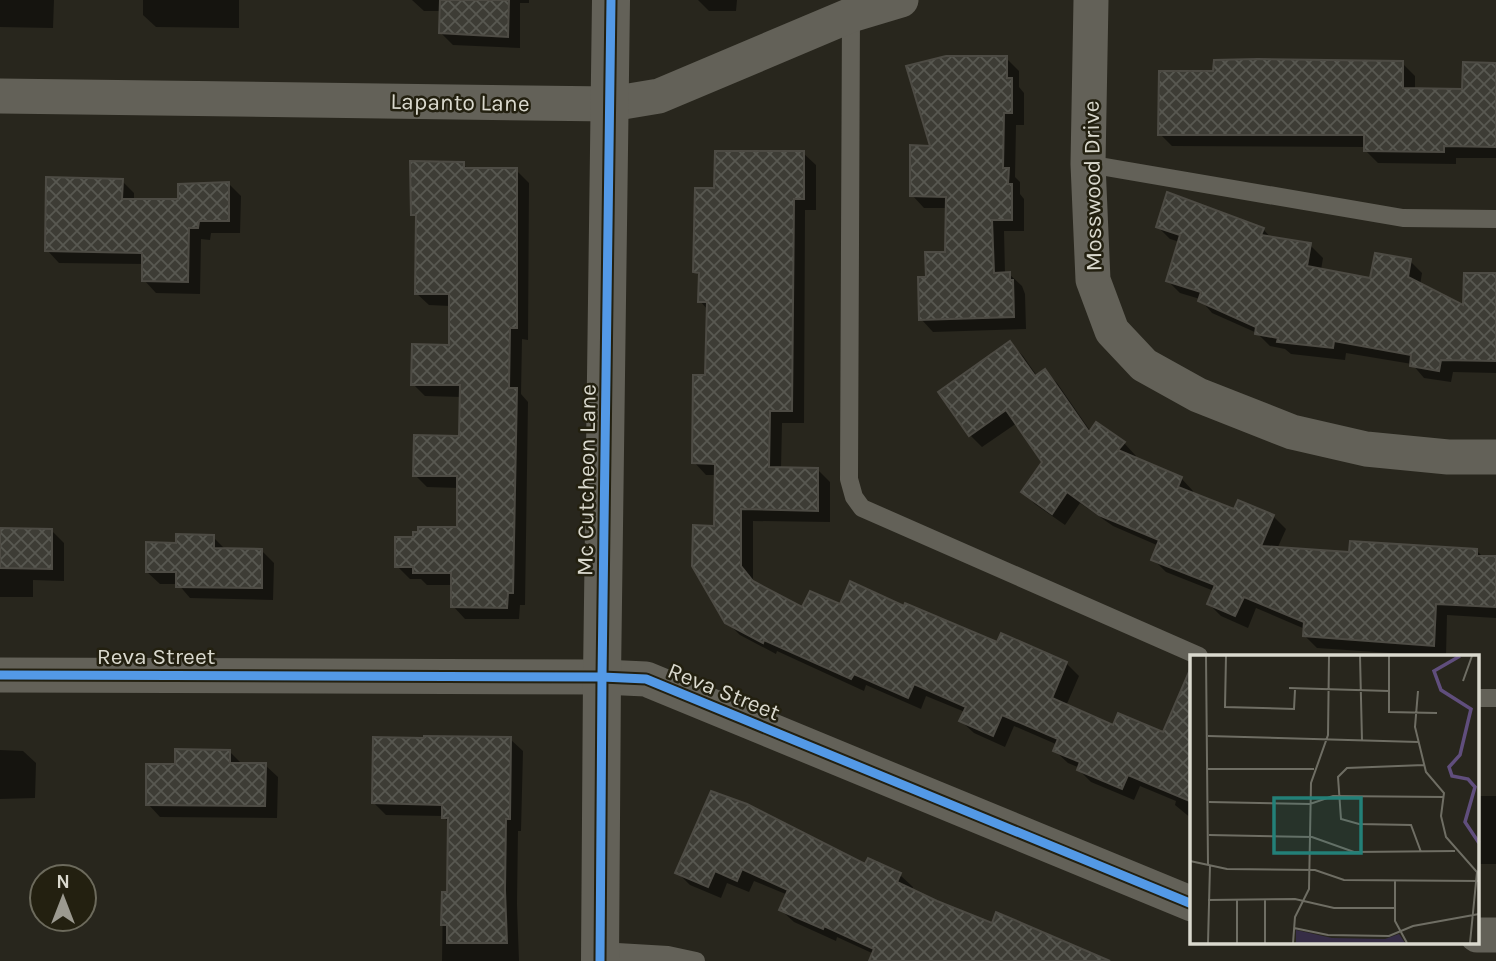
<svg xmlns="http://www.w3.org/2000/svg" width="1496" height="961" viewBox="0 0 1496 961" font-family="Karla,sans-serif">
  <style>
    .shadow { fill: #0007 }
    .building { fill: url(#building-cross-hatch); stroke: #4d4b44; stroke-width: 2 }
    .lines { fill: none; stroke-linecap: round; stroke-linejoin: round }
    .service { stroke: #636158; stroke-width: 18 }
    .minor { stroke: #636158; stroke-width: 35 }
    .tertiary { stroke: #636158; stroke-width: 38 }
    .cycleway-casing { stroke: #232010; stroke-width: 13 }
    .cycleway { stroke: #5399e6; stroke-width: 9 }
    .labels { text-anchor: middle; stroke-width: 5; stroke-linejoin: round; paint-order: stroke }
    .street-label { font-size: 23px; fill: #dad9ce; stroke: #232010 }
    .inset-river { fill: none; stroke: #604e7d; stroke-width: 3.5 }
    .inset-road { fill: none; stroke: #6f6e64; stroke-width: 2 }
    .view { fill: #238078; fill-opacity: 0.15; stroke: #238078; stroke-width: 3.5 }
    .inset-edge { fill: none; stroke: #dad9ce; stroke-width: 3.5 }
  </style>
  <defs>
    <pattern id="building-cross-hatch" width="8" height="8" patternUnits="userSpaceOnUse" patternTransform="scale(1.75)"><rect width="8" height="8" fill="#3d3c35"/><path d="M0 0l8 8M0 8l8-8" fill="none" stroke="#585851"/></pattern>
  </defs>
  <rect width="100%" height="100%" fill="#28261d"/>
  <g class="shadow">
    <path d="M0 0H54L53 28 0 27Z"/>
    <path d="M143 0H239V28L156 27 143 15Z"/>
    <path d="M412 0H529V3H520V48L453 45 441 33V11H424Z"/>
    <path d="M698 0H737L736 11H709Z"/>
    <path d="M1006 58 1019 71V87L1024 93V125H1016L1015 177 1020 182V194L1024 199V231H1004L1005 274H1009L1022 286 1025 294 1026 329 933 332 921 319 928 278 947 254 948 208H924L912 195 933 147Z"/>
    <path d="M1402 63 1415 76V90L1464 91 1496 65V158H1456V164L1378 163 1366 151V147L1172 146 1160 134 1215 73Z"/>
    <path d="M803 153 816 165V210H805L804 423H782L781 469 818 470 830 482V522L753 521V580L757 585 803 610 841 607 905 609 998 644 1066 663 1079 676 1066 706 1114 727 1164 734 1192 708V819L1175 805 1176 801 1140 786 1134 800 1091 782 1079 770 1080 768 1068 763 1055 751 1058 745 1014 726 1005 747 974 733 961 721 965 712 926 696 921 709 866 685 864 691 777 651 776 654 740 635 727 622 715 528 716 475H706L694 462 707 377 708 310 700 301V277L695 271 716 190Z"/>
    <path d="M463 164 469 170H516L529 183 528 340 522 339 521 394 528 402 525 605H520L519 619H465L453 606V585H427L421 579H410L397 566 414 539 459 528V488L427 487 415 475 461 438V397L425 396 413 384 450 347V306L429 305 416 293 418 219 413 214Z"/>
    <path d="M122 181 134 193V201H179L228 183 241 196 240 233H211L210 240 201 239 200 294 156 293 144 280V264L59 263 47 250Z"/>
    <path d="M1158 227 1263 229 1272 239 1310 245 1323 258 1321 270 1372 280 1410 261 1422 273 1420 285 1465 308 1496 275V373L1453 372 1451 382 1424 378 1412 364 1346 353 1345 360 1291 354 1285 349 1270 346 1257 333 1212 313 1200 299 1180 293 1168 281 1180 242 1170 239Z"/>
    <path d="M1010 343 1023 356 1037 376 1045 371 1057 383 1091 432 1124 443 1136 456 1134 459 1181 478 1193 491 1192 495 1235 511 1239 502 1273 516 1286 529 1277 549 1351 554 1476 550 1484 558H1496V618L1447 615 1446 656H1434L1317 648 1305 636V629L1256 608 1248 628 1221 616 1209 604 1214 591 1166 572 1153 559 1159 546 1113 526 1080 503 1065 525 1035 504 1023 492 1044 462 1017 423 982 447 970 435Z"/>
    <path d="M0 530 52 531 64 543V581L33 580V597H0Z"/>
    <path d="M213 537 226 550H261L274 563 273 600 190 598 178 584H160L147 572 178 544Z"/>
    <path d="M510 739 523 751 521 831H518L517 904 519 961H442L443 894H449L450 824 443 816 386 815 373 802Z"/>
    <path d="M0 750 23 751 36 763 35 798 0 799Z"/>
    <path d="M230 752 243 765H265L278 777 277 818 160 817 148 804Z"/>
    <path d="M712 794 866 866 869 860 900 875 913 887 911 891 993 925 1077 948 881 961 874 954 837 937 836 941 794 922 781 910 788 895 754 881 749 892 727 883 721 898 690 885 677 872Z"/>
    <rect x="1477" y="796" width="19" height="68"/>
  </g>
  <g class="building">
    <path d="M440 0H509L508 37 439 33Z"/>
    <path d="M946 56H1007V78H1012V113H1004L1003 168H1009L1008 184H1012V220H992L994 273 1010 272V280H1013L1014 317 919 320 918 277H926L925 252H945L946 197 910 196V145L930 146 906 66Z"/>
    <path d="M1258 59 1403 61V88L1462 89 1463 62 1496 63V147L1444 146V152L1364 151V135H1158L1159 71H1213L1214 60Z"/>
    <path d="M715 151H804V199H794L792 411H770L769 467 818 468V511L741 509V566L753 581 802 607 810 591 840 604 850 581 904 606 905 603 997 642 1001 633 1067 662 1052 698 1113 725 1118 713 1163 732 1192 665V802L1128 775 1122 789 1077 770 1080 762 1053 751 1058 739 1002 715 993 736 959 721 966 707 914 684 908 698 854 674 851 679 764 640 763 643 725 623 692 566 693 525 714 526 715 464 692 463 693 375H705L707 302H698L699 273 693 272 695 188H714Z"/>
    <path d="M410 161 464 162V168H517V328H510L509 388H517L513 593H508L507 608 451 607V573H413V567H395V537H413V532H418V527H457V476H413L414 435 459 436 460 385H411L412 344 449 345V294H415L416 215H411Z"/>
    <path d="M46 177 123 179 122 199H178V184L229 182V221H199L198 228H189L188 282 142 281V253L45 251Z"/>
    <path d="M1167 192 1264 228 1261 235 1311 243 1307 266 1370 278 1375 253 1411 259 1408 277 1463 305 1464 273H1496V361L1441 360 1439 371 1410 366 1411 355 1334 341 1333 348 1277 342 1278 338 1255 334 1256 327 1198 301 1201 292 1166 281 1180 235 1156 227Z"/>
    <path d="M1010 341 1035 376 1045 369 1089 432 1096 422 1125 442 1118 450 1182 477 1178 487 1234 509 1238 500 1274 515 1261 546 1349 552 1350 541 1477 549V556H1496V607L1436 604 1434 646 1303 636 1304 622 1244 597 1235 616 1207 604 1215 585 1151 560 1159 540 1099 515 1067 492 1052 514 1021 492 1042 462 1006 410 969 436 938 392Z"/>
    <path d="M0 528 52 529V569L0 568Z"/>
    <path d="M176 534 214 535V548L262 549V588L176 587V572H146V542L176 543Z"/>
    <path d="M424 736 511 737 510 819H506L505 890 507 943H447V925H441L442 892H447L448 818H442V805L372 803 373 737 424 738Z"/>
    <path d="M175 749 230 750V763H266L265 806 146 805V764H175Z"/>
    <path d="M711 791 747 804 865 864 868 858 901 873 897 882 937 901 992 923 996 912 1110 961H869L874 949 824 926 823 929 779 910 788 890 742 869 737 881 715 871 708 887 675 873Z"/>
  </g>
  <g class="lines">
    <g class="service">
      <path d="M851 11 849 479 854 497 862 508 1199 656"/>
      <path d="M1088 164 1403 218 1496 219"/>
      <path d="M1477 698H1496"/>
      <path d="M600 951 668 955 696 961"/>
    </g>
    <g class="minor">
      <path d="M1091 0 1088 164 1093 280 1112 331 1144 365 1198 395 1292 432 1366 449 1448 457H1496"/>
      <path d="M0 96 611 104 659 96 851 15 901 0"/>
      <path d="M0 675 602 677 646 679 1192 904"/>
      <path d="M1477 935H1496"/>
    </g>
    <path class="tertiary" d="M600 961 602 677 611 0"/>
    <defs>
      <g id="cycleway">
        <path d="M0 675 602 677 646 679 1192 904"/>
        <path d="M600 961 602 677 611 0"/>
      </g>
    </defs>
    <use href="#cycleway" class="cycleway-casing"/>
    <use href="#cycleway" class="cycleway"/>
  </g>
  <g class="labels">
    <g class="street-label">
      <text transform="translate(460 102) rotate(1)" y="8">Lapanto Lane</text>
      <text transform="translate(1092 186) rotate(-91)" y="8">Mosswood Drive</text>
      <text transform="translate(586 480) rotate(-89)" y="8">Mc Cutcheon Lane</text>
      <text x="156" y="664">Reva Street</text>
      <text transform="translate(724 691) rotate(22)" y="8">Reva Street</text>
    </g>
  </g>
  <g transform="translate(1190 655)">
    <rect width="289" height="289" fill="#28261d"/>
    <path d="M106 275 142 283 195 284 209 279 215 288H106Z" fill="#362d46"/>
    <path class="inset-river" d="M270 1 244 16 251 35 281 54 270 100 259 112 262 121 278 124 285 132 275 167 289 188"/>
    <path class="inset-road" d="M16 1 18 209M36 1 35 52 104 54 105 35M170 1 172 86M199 1V57L247 58M273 26 282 1M99 33 199 36M228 36 225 72 236 117 254 138 251 161 256 182 287 217 280 288M18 81 228 87M18 114H124M19 147 120 149 143 141 254 142M19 180 122 182 164 197 265 196M231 197 221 170 169 169 151 164 148 122 157 113 234 110M0 206 37 214 125 215 154 225 289 226M205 225V266L217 288M18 245 105 244 144 253H205M104 273 138 280 199 281 223 271 289 259M18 288 20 210M47 288V244M75 288V244M103 288 105 262 119 234 121 128 138 80 139 1"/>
    <path class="view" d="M84 143H171V198H84Z"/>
    <rect width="289" height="289" class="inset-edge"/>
  </g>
  <g transform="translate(63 898)"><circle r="33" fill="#232010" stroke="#6c6a5c" stroke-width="2"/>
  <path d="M0-5L12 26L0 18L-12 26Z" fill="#9c9a90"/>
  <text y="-10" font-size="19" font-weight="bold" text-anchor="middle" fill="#dad9ce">N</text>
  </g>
</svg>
